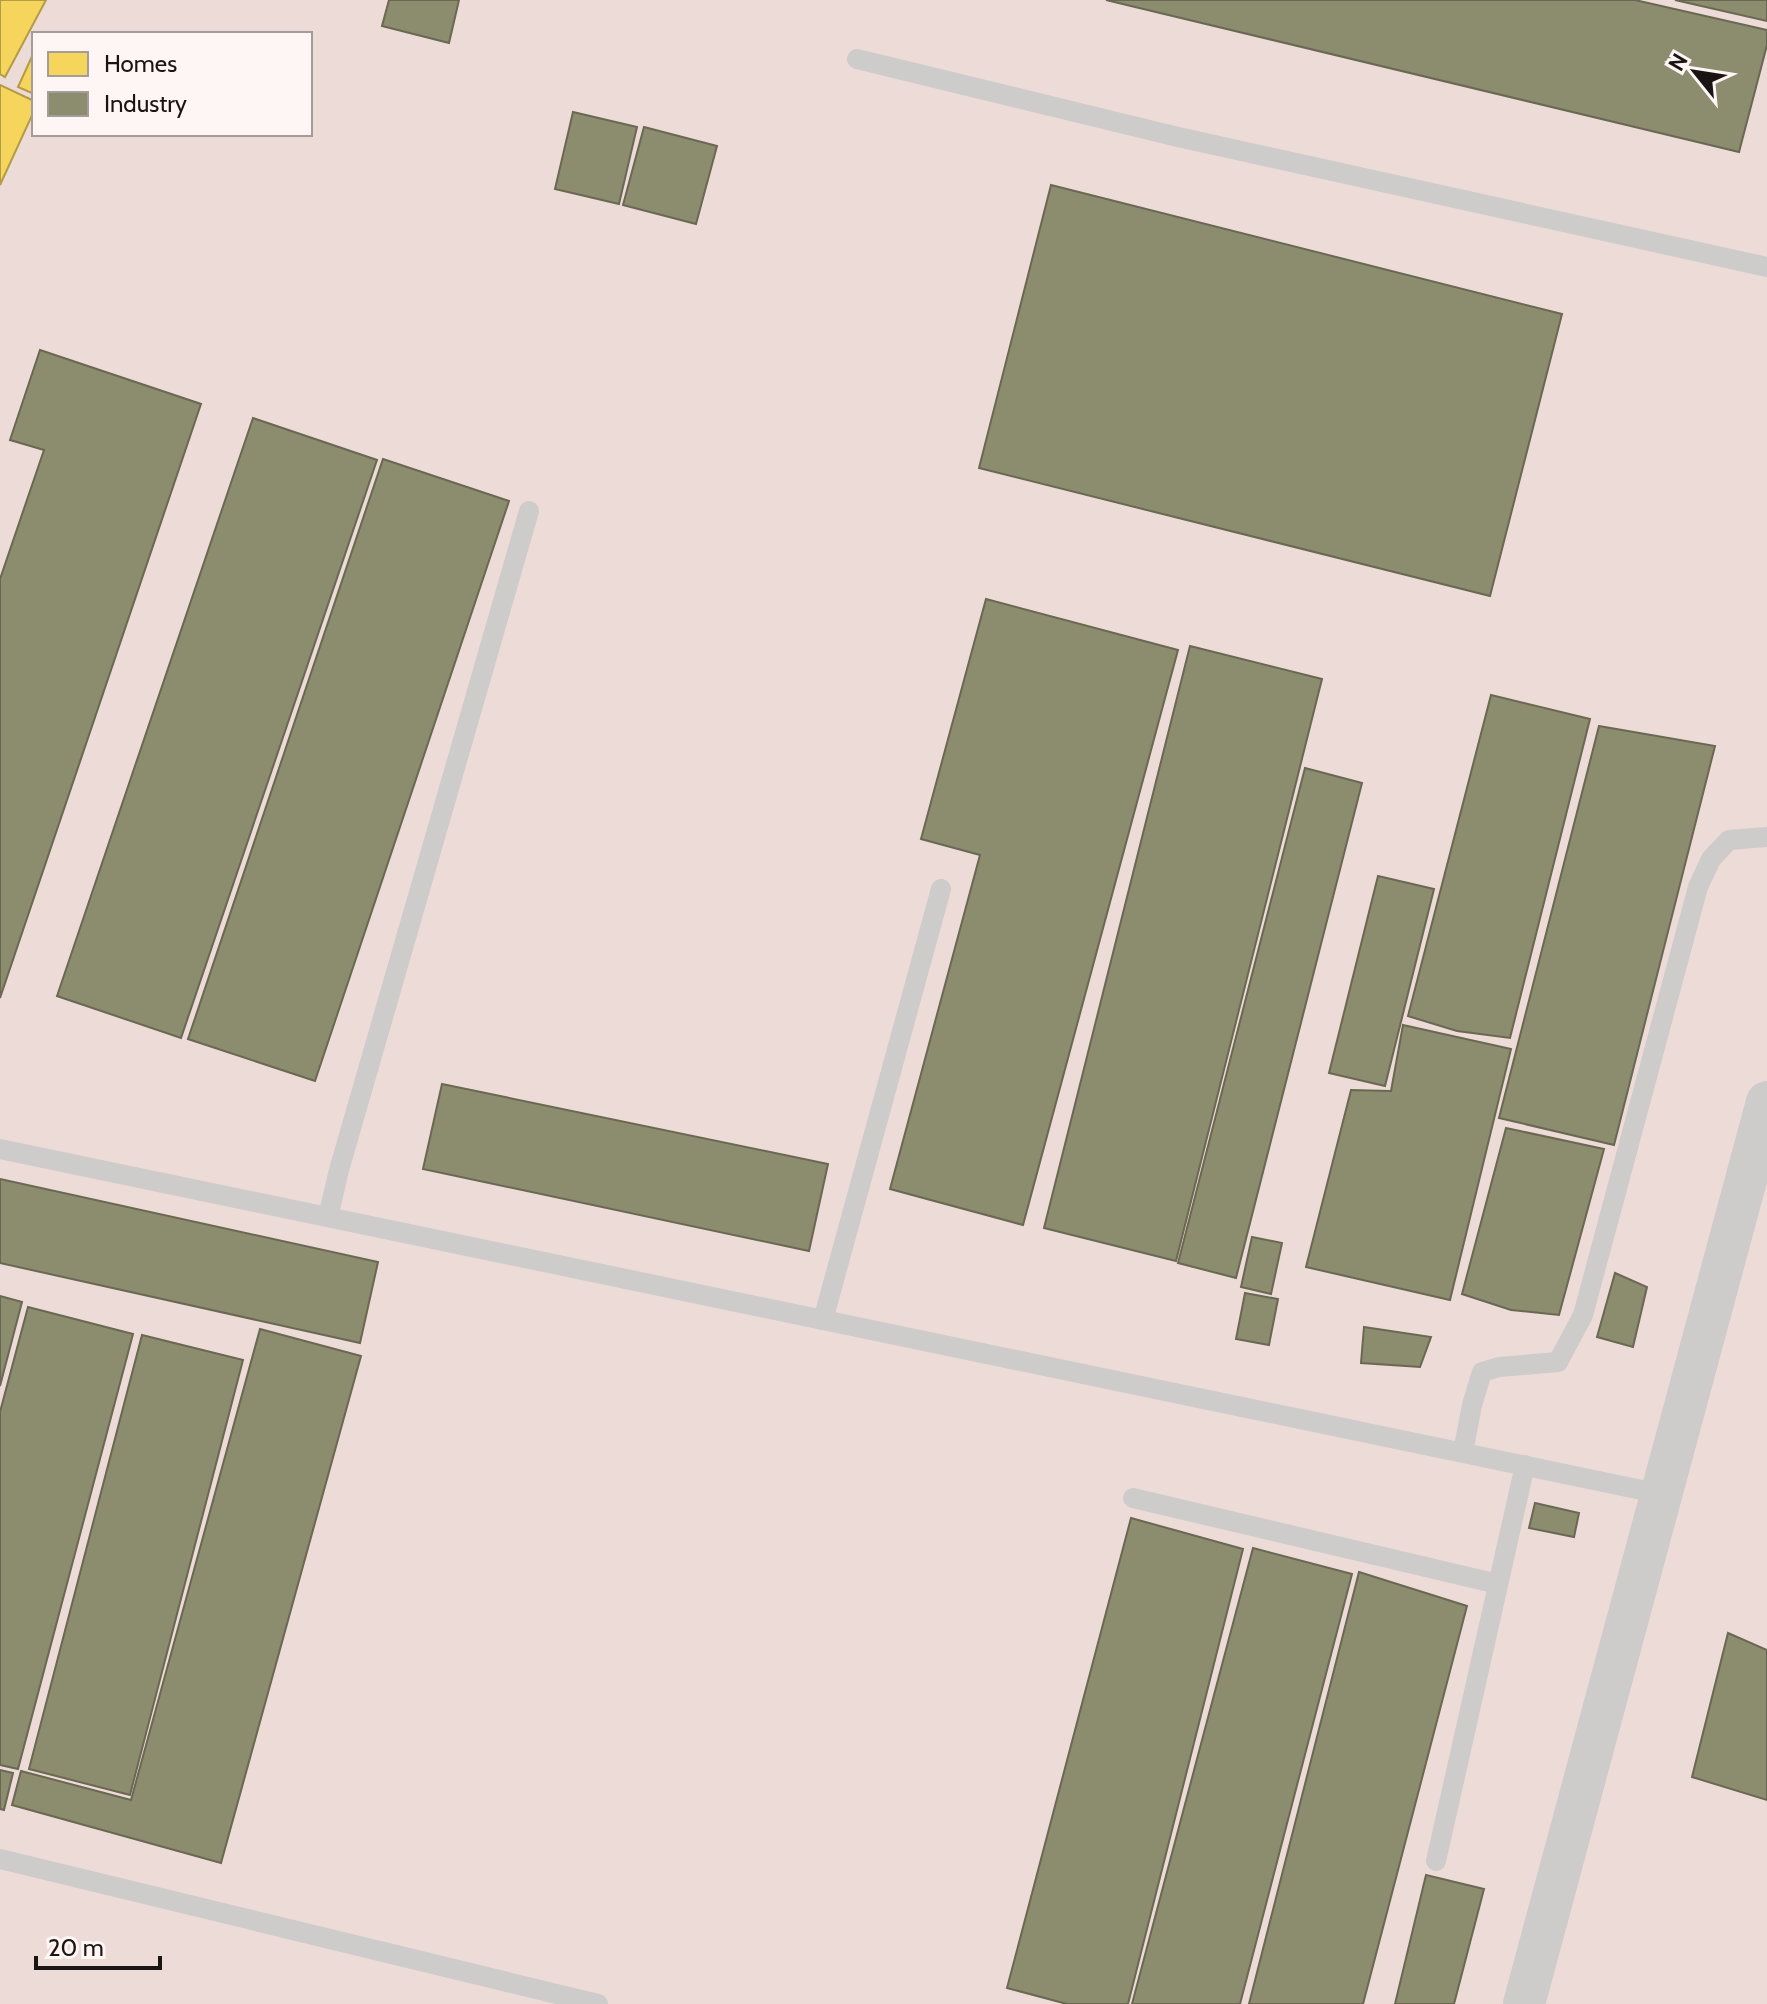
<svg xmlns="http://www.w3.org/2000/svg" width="1767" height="2004" viewBox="0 0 1767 2004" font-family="Cabin,sans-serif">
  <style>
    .built { fill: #eddbd7; fill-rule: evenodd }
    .homes { fill: #f6d55c; stroke: #b49b46; stroke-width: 2 }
    .industry { fill: #8c8c6e; stroke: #6a6853; stroke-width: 2 }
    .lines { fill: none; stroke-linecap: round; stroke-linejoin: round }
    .lane { stroke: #cecbcb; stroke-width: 20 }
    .street { stroke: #cecbcb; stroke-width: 42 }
  </style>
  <rect width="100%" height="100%" fill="#f4eae8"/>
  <path class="built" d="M0 0H1767V2004H0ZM34 34H310V134H34Z"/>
  <g class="homes">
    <path d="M0 0H46L5 77 0 74Z"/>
    <path d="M34 52V94L18 87Z"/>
    <path d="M0 85 34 101V111L0 185Z"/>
  </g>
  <g class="industry">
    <path d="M389 0H459L449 43 382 26Z"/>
    <path d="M1106 0H1635L1767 30V45L1739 152Z"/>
    <path d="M1675 0H1767V21Z"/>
    <path d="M573 112 637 127 619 204 555 189Z"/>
    <path d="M644 127 717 146 696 224 623 205Z"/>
    <path d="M1051 185 1562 314 1490 596 979 468Z"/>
    <path d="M40 350 201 404 0 998V579L44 450 10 440Z"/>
    <path d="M253 418 377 460 181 1038 57 996Z"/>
    <path d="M383 459 509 501 315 1081 188 1039Z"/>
    <path d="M986 599 1178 650 1023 1225 890 1189 980 855 921 839Z"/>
    <path d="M1190 646 1322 679 1176 1261 1044 1228Z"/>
    <path d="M1491 695 1590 719 1510 1038 1457 1031 1408 1016Z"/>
    <path d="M1599 726 1715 746 1614 1145 1499 1118Z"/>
    <path d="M1305 768 1362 783 1236 1278 1178 1263Z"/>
    <path d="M1378 876 1434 889 1385 1086 1329 1073Z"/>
    <path d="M1403 1025 1511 1049 1450 1300 1306 1267 1351 1090 1391 1091Z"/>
    <path d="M442 1084 828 1164 809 1251 423 1169Z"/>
    <path d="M1506 1128 1604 1149 1559 1315 1511 1310 1462 1294Z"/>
    <path d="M0 1179 378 1262 360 1343 0 1263Z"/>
    <path d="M1252 1237 1282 1243 1271 1294 1241 1287Z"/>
    <path d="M1615 1273 1647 1287 1633 1347 1597 1337Z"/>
    <path d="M1245 1293 1278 1299 1269 1345 1236 1339Z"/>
    <path d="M0 1296 22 1302 0 1386Z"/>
    <path d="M28 1307 133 1334 18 1769 0 1765V1412Z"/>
    <path d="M1364 1327 1431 1337 1420 1367 1361 1363Z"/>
    <path d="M260 1329 361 1356 221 1863 12 1805 21 1771 131 1800Z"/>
    <path d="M142 1335 243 1360 130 1795 29 1769Z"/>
    <path d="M1535 1503 1579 1513 1574 1537 1529 1528Z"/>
    <path d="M1131 1518 1243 1549 1128 2004H1067L1007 1988Z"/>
    <path d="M1253 1548 1352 1574 1240 2004H1132Z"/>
    <path d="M1359 1572 1467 1606 1363 2004H1249Z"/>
    <path d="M1728 1633 1767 1650V1800L1692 1777Z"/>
    <path d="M0 1770 13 1773 4 1810 0 1809Z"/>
    <path d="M1426 1875 1484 1889 1454 2004H1395Z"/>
  </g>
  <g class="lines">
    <g class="lane">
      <path d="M857 59 1178 137 1767 267"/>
      <path d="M0 1149 1661 1494"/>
      <path d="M328 1217 339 1170 529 511"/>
      <path d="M823 1320 941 889"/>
      <path d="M1463 1452 1472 1405 1482 1372 1499 1367 1558 1362 1583 1315 1698 887 1711 859 1729 840 1767 837"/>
      <path d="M1133 1498 1498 1584"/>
      <path d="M0 1859 598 2004"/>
      <path d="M1436 1861 1525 1465"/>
    </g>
    <path class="street" d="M1524 2004 1767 1102"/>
  </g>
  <rect x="32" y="32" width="280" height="104" fill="#fef6f5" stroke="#a39c9b" stroke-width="2"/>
  <rect x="48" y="52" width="40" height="24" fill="#f6d55c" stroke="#a39c9b" stroke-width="2"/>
  <text x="104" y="72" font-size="24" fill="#1a1413">Homes</text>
  <rect x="48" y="92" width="40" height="24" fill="#8c8c6e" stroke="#a39c9b" stroke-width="2"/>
  <text x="104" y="112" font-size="24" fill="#1a1413">Industry</text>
  <g transform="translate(1695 72) rotate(300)" stroke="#fef6f5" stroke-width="6" paint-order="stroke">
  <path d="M0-6L14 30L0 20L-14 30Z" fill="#1a1413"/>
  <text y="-12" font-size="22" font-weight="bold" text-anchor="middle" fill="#1a1413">N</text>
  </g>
  <path d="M36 1956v12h124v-12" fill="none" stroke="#1a1413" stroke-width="4"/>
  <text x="48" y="1956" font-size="24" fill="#1a1413" stroke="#fef6f5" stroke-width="6" paint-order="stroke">20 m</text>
</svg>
